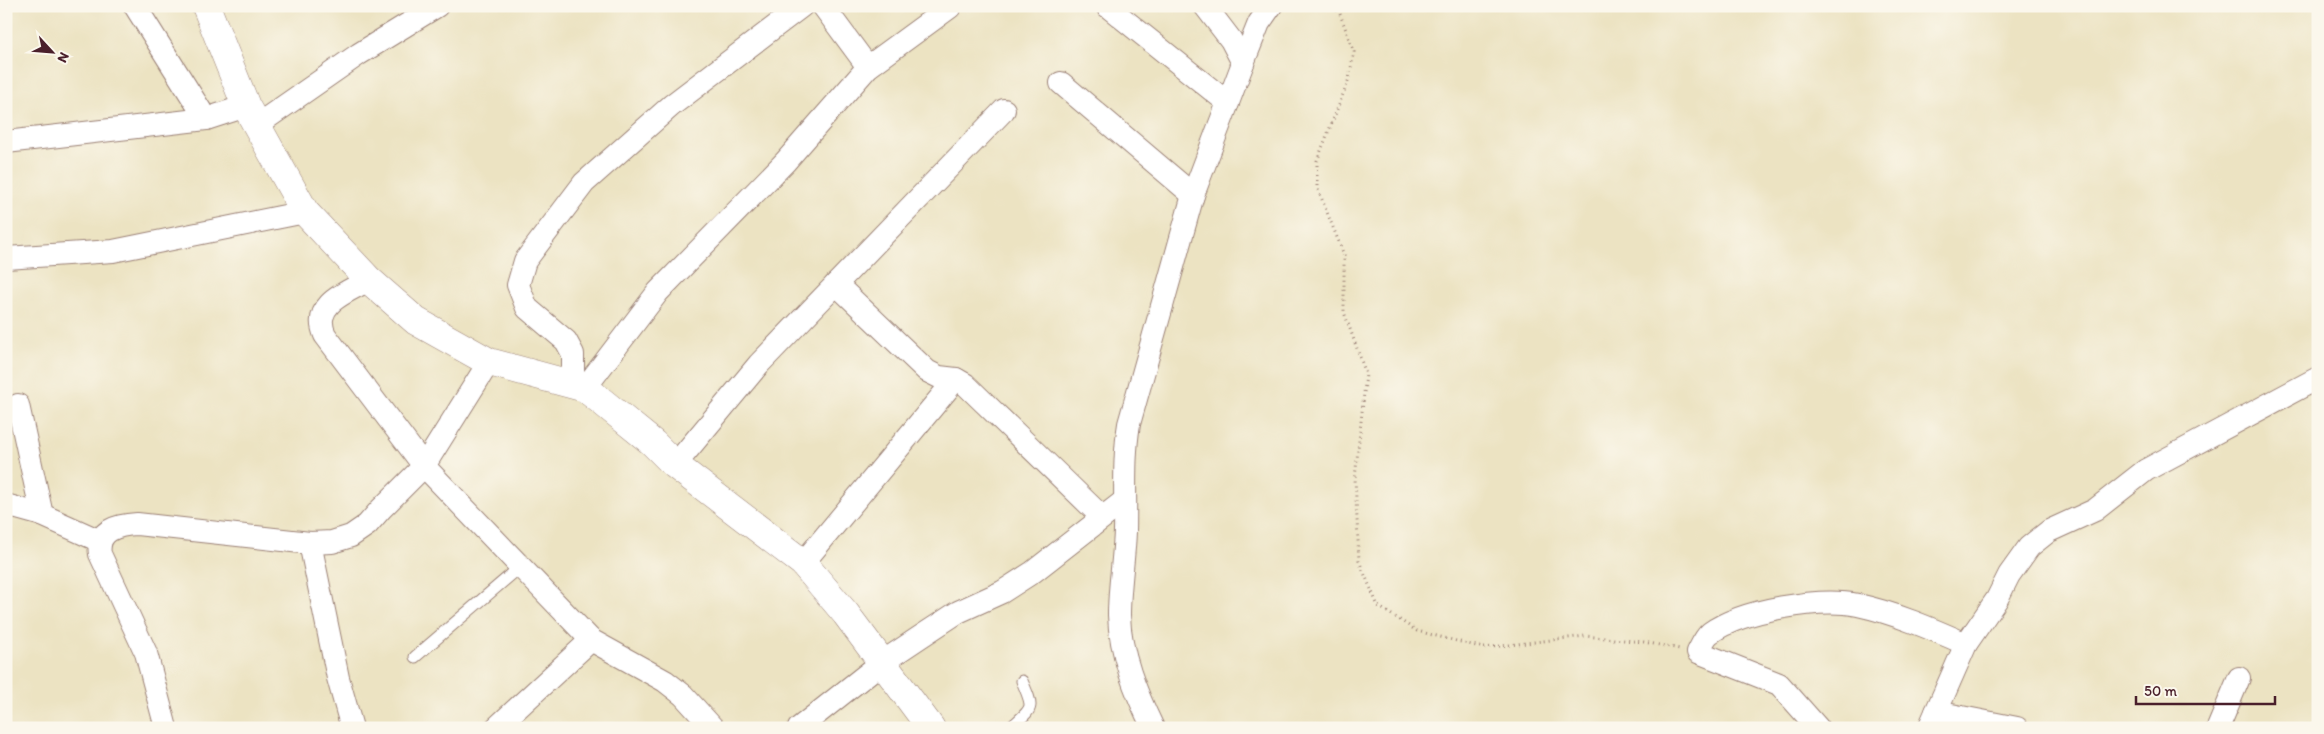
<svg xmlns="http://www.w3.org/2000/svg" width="2324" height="734" viewBox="0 0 2324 734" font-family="Itim,sans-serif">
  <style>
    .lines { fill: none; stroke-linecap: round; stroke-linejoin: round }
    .lane-casing { stroke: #9b8176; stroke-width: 13 }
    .street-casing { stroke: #9b8176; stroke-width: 24 }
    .secondary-casing { stroke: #9b8176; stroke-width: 29 }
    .path { stroke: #9b8176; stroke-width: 3; stroke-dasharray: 1 4; stroke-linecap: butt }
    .lane { stroke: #fff; stroke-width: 11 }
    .street { stroke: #fff; stroke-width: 22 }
    .secondary { stroke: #fff; stroke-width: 28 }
  </style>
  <rect width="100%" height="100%" fill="#fbf7ec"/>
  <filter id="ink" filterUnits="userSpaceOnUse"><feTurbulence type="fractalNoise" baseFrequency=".02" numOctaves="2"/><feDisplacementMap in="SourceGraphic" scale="10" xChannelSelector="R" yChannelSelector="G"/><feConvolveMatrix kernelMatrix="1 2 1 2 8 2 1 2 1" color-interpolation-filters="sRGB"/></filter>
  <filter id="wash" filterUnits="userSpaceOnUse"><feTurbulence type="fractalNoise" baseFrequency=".0096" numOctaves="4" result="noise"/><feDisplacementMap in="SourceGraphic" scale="20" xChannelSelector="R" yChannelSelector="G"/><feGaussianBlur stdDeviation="1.12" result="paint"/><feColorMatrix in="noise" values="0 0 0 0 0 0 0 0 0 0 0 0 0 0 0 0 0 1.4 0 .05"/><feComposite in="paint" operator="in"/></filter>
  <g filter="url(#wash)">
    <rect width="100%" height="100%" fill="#ece3c2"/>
  </g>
  <g filter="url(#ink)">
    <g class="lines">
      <defs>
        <g id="lane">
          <path d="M415 657 520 567"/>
          <path d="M1010 728C1033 707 1035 711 1022 681"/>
        </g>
        <g id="street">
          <path d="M135 6 206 119 246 106"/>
          <path d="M823 6 868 67"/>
          <path d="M1107 6 1228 103"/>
          <path d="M1205 6 1231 40 1243 63"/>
          <path d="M1061 83 1193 195"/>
          <path d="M257 125 359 54 437 6"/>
          <path d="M6 142 206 119"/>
          <path d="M6 258 113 251 305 212"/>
          <path d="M369 280C347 292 311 304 325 335L424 466 591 640 665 681 683 695 713 728"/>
          <path d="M836 284 927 371 939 377 956 379 965 384 1102 517"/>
          <path d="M573 385V354L566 341 527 308 518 285 525 261 584 183 672 105 802 6"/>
          <path d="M585 388 658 292 785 162 868 67 950 7"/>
          <path d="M18 405 42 515"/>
          <path d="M675 465 759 364 1004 110"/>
          <path d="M6 505 42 515 100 541"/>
          <path d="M310 543 338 678 352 728"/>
          <path d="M803 563 956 379"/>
          <path d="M1936 712 2017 728"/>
          <path d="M166 728 146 653 100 554C96 530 118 525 137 524L310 543 332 542 351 536 367 525 381 509 424 466 489 362"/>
          <path d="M496 728 591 640"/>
          <path d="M799 728 881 663 920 637 958 612 1002 592 1033 572 1124 501"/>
          <path d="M1153 728C1136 693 1120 654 1119 615 1119 587 1124 559 1125 531 1126 495 1123 460 1129 424L1193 195 1243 63 1259 23 1271 6"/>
          <path d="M1818 728 1779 684 1698 652C1701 646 1705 637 1710 633 1742 610 1820 597 1858 605 1895 613 1932 629 1966 644"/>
          <path d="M1929 728 1966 644 1997 599 2009 575 2029 547 2049 531 2095 510 2146 470 2318 378"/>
          <path d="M2218 728 2239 678"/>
        </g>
        <path id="secondary" d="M206 6 246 106 305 212 369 280 416 321 489 362 585 388 605 404 653 443 675 465 803 563 846 614 931 728"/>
      </defs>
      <use href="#lane" class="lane-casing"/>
      <use href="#street" class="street-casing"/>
      <use href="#secondary" class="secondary-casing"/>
      <path class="path" d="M1334 6 1340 14 1354 52 1349 79 1317 161V187L1344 255V312L1366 374 1355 478 1359 561 1378 606 1417 631 1484 648 1585 636 1644 642 1680 649"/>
      <use href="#lane" class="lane"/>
      <use href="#street" class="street"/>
      <use href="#secondary" class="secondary"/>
    </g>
  </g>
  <rect width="2324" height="734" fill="none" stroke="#fbf7ec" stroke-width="25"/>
  <g transform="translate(52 52) rotate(116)" stroke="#fbf7ec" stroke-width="4" paint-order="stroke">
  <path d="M0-4L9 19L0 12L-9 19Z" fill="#4a1f2b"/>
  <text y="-8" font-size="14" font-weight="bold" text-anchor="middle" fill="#4a1f2b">N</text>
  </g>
  <path d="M2136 696v8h139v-8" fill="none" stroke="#4a1f2b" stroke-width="2.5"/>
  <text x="2144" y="696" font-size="15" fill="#4a1f2b" stroke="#fbf7ec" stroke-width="4" paint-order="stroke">50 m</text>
</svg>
